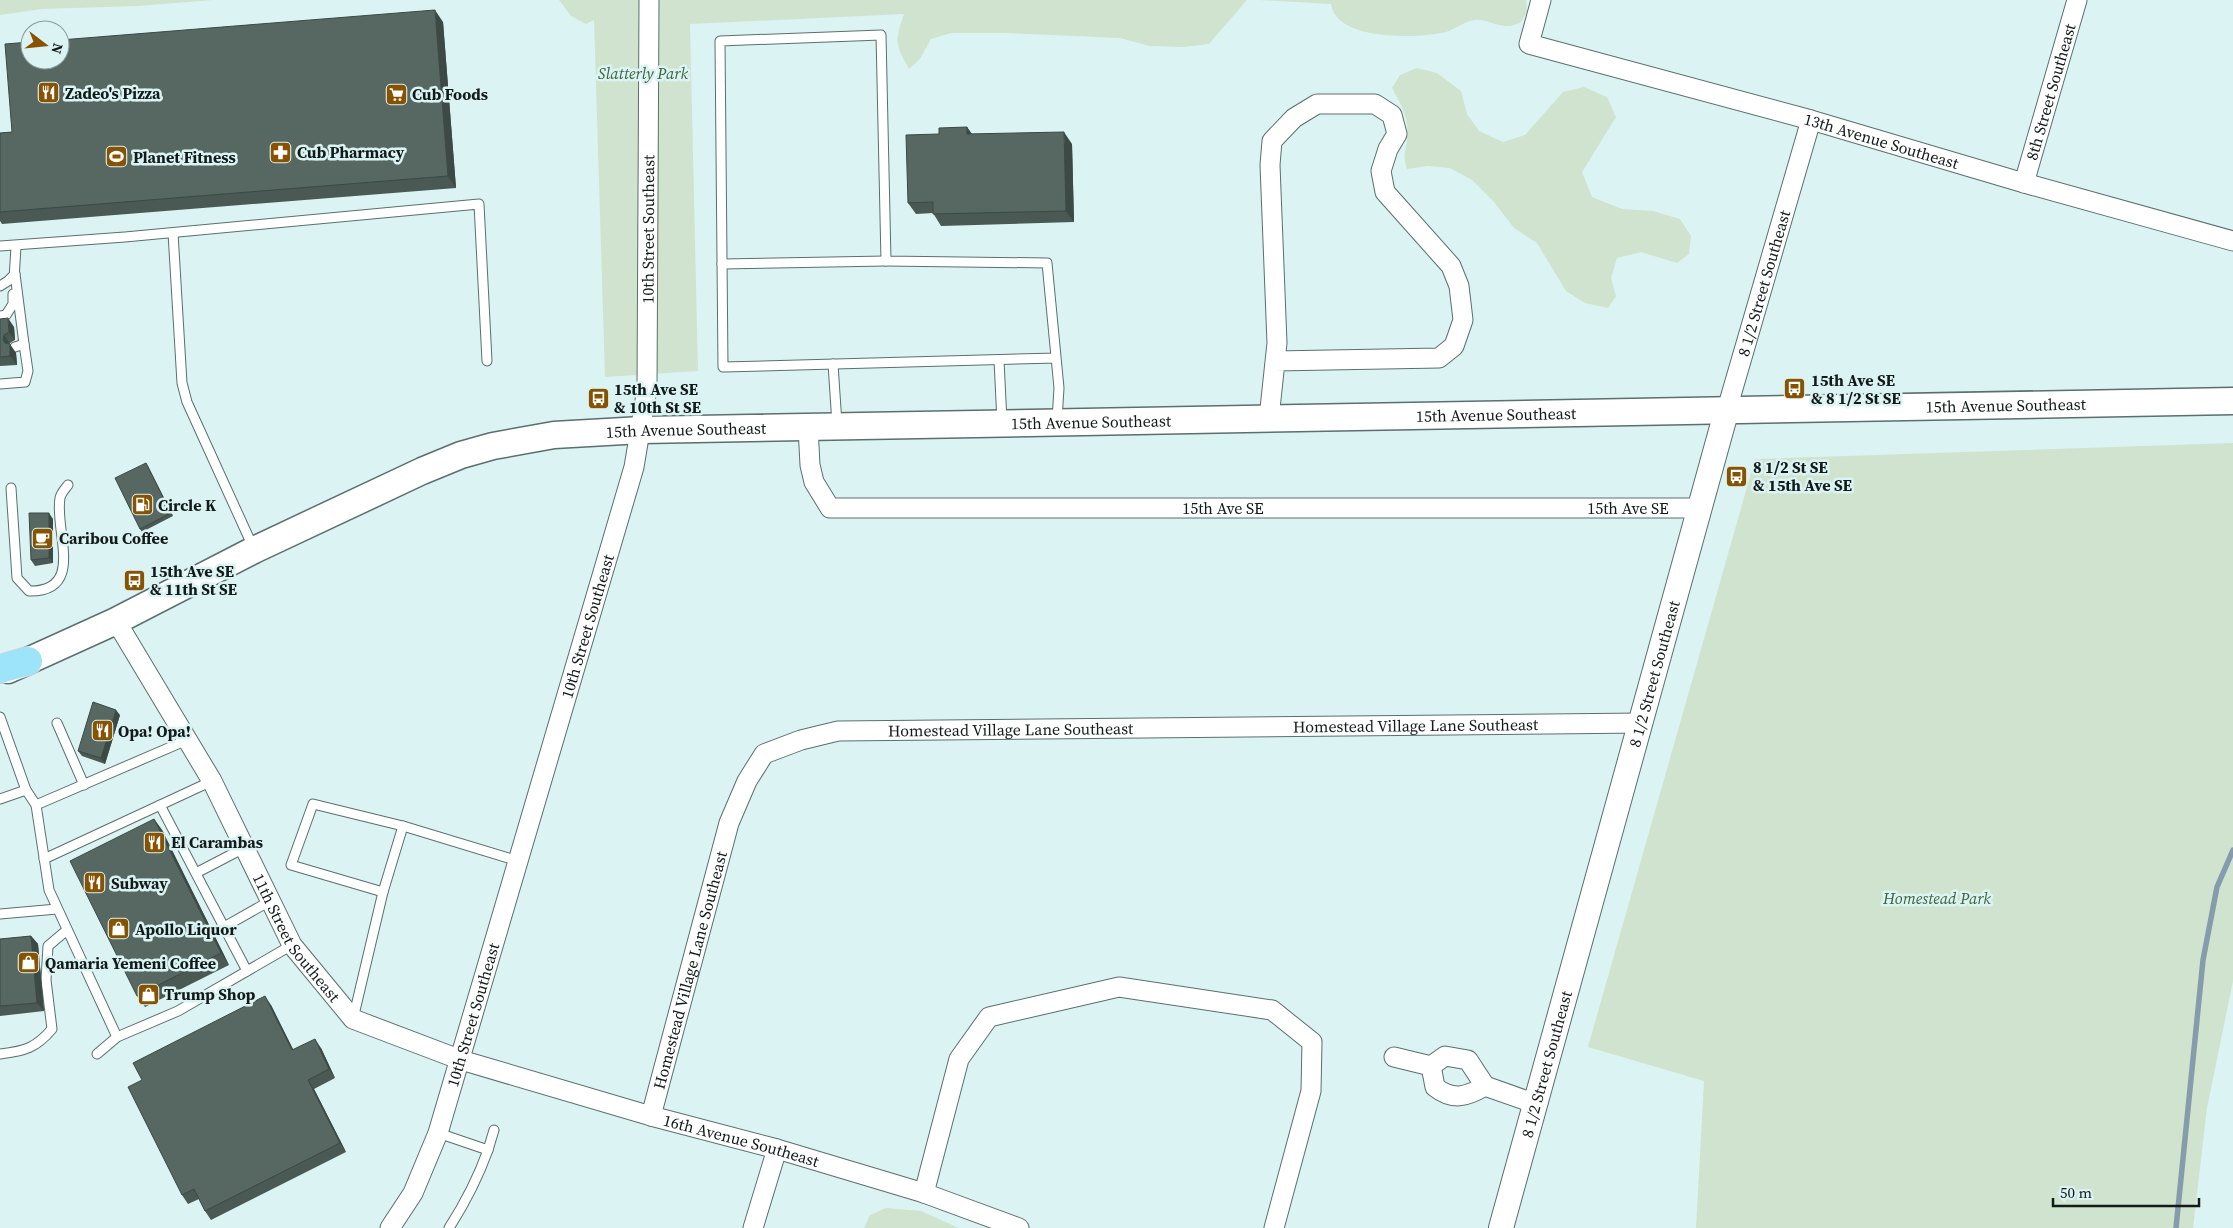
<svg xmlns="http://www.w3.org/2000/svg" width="2233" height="1228" viewBox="0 0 2233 1228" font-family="'Source Serif 4',serif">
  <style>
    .green { fill: #d0e3cf }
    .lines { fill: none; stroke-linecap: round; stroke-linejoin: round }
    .stream { stroke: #869bac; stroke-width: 5.5 }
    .service-casing { stroke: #5a6f6e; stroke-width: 11 }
    .minor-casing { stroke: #5a6f6e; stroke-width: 21 }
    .tertiary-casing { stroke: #5a6f6e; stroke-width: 26 }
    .secondary-casing { stroke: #5a6f6e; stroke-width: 29 }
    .primary-casing { stroke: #d0d1d1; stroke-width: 30 }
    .service { stroke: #fff; stroke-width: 9 }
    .minor { stroke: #fff; stroke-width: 19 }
    .tertiary { stroke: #fff; stroke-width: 24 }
    .secondary { stroke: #fff; stroke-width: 26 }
    .primary { stroke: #9de3f9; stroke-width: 28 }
    .wall { fill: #4a5953 }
    .shaded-wall { fill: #3c4944 }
    .building { fill: #566861; stroke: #3c4944 }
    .labels { text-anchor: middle; stroke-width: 5; stroke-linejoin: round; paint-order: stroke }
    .park-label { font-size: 16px; font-style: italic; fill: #3d623c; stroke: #dcf3f3 }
    .street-label { font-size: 16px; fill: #121a1a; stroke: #dcf3f3 }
    .poi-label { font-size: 16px; font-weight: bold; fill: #121a1a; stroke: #dcf3f3; text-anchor: start }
  </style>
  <rect width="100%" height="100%" fill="#dcf3f3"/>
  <g class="green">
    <path d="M0 0H213L138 6 42 9 0 15Z"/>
    <path d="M559 0H1247L1209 44 1183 47 1150 46 1120 38 1007 33H951L931 39 920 59 909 69C894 42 895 42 904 14L690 24 698 371 605 377 594 20 586 24 571 16Z"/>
    <path d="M1259 0H1526L1527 12 1520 23C1516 24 1512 26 1508 26 1497 27 1485 18 1474 20 1463 22 1453 31 1442 33 1415 38 1336 41 1331 4Z"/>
    <path d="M1417 68 1437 73 1461 91 1467 114 1479 131 1503 142 1525 135 1563 92 1584 87 1607 97 1616 117 1582 172 1592 197 1622 209 1653 211 1680 219 1691 236 1689 254 1677 263 1641 252 1617 258 1611 278 1616 296 1608 308 1585 303 1566 291 1537 243 1514 228 1494 202 1472 180 1450 168 1428 166 1407 169C1402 154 1406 153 1407 139 1410 119 1401 104 1392 88L1400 75Z"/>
    <path d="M2233 443V981L2207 1108 2193 1228H1696L1704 1081 1588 1047 1755 459Z"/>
    <path d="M886 1208 921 1211 959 1228H864L870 1215Z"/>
  </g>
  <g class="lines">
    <path class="stream" d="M2176 1228 2203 960 2217 887 2233 850"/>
    <defs>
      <g id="service">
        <path d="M173 233 182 383 187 402 253 547"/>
        <path d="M0 246 125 237 479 204 487 361"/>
        <path d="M722 264 886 261"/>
        <path d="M15 274 24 344 15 347"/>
        <path d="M14 279 16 247"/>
        <path d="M0 286 8 281 15 274"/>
        <path d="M0 316 6 315 13 304V294"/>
        <path d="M1056 358 723 367 720 41 881 35 886 261 1047 263 1059 388 1057 420"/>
        <path d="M999 360 1002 422"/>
        <path d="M833 364 837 424"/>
        <path d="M0 384 25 382 28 371 24 344"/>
        <path d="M11 488 17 578 29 591C86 592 54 531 60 498 61 493 65 489 68 485"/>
        <path d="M0 717 26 790 36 805 49 890 117 1037"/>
        <path d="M57 723 84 785"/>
        <path d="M0 799 26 790"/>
        <path d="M36 805 187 740"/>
        <path d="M160 805 247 971"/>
        <path d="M44 859 212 781"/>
        <path d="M196 873 244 848"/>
        <path d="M383 892 291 865 313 804 403 826 518 861"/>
        <path d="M0 914 57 909"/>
        <path d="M224 927 270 901"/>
        <path d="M353 1019 383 892 403 826"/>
        <path d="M0 1054C25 1051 36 1048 52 1029L46 980 48 946 67 930"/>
        <path d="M97 1054 117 1037 178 1011 292 945"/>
        <path d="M438 1133 488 1150C478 1178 465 1203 449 1228"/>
        <path d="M488 1150 494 1130"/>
      </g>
      <g id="minor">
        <path id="s1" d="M1541 0 1529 44 1811 120 2024 183 2233 241"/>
        <path id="s2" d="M2024 183 2077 0"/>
        <path id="s3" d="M1727 409 1811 120"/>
        <path d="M1269 418 1277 343 1270 165 1272 141 1294 118 1317 104H1375L1392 115 1397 134 1388 149 1381 171 1385 192 1451 266 1459 286 1463 320 1454 346 1439 358 1275 361"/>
        <path id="s4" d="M808 427 810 465 814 482 830 508H1700"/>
        <path id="s5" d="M116 621 212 781 292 945 353 1019 461 1060 651 1116 777 1149 924 1193 1019 1228"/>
        <path d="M1394 1057 1431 1066 1445 1056 1468 1060 1485 1086 1536 1104"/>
        <path d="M1431 1066 1435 1087C1453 1101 1466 1097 1485 1086"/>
        <path id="s6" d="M651 1116 729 823 747 781 764 754 801 740 838 731 1642 723"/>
        <path d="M924 1193 959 1059 989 1017 1119 987 1272 1010 1312 1042 1311 1091 1274 1228"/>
        <path id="s7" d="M390 1228 413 1193 438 1133 634 467 647 389 649 0"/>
        <path d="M753 1228 777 1149"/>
      </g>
      <g id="tertiary">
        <path id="s8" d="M1501 1228 1727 409"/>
      </g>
      <g id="secondary">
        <path id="s9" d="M8 670 116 621 254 550 422 471 461 455 493 446 554 435 642 430 2233 401"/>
      </g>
      <path id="primary" d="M0 669 28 661"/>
    </defs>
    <use href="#service" class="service-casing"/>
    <use href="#minor" class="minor-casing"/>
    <use href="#tertiary" class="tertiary-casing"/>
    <use href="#secondary" class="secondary-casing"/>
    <use href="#primary" class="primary-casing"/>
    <use href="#service" class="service"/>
    <use href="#minor" class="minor"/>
    <use href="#tertiary" class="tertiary"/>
    <use href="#secondary" class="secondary"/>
    <use href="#primary" class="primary"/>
  </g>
  <g class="wall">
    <path d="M443 22 456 188 2 224 0 221V133L12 132Z"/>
    <path d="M967 127 972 134 1072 144 1074 222 941 226 933 213 916 214 908 203 939 134Z"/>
    <path d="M0 319 14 327 15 340 10 343V345L16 353 17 365 0 366Z"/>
    <path d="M146 463 173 516 142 532 140 529Z"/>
    <path d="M53 519V563L35 566 31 560Z"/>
    <path d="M120 715 105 764 82 756 78 751Z"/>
    <path d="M154 819 162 830 229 965 145 1007 137 996Z"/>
    <path d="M31 936 38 944 44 1011 0 1016V939Z"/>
    <path d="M271 1005 293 1050 321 1048 335 1078 314 1089 346 1152 211 1220 205 1211 199 1199 188 1204 182 1195 142 1080Z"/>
  </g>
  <g class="shaded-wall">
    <path d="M435 10 443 22 456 188 448 176Z"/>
    <path d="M967 127 975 139 967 134Z"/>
    <path d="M1064 132 1072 144 1074 222 1066 211Z"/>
    <path d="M8 318 14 327 15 340 9 332Z"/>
    <path d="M4 335 16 353 17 365 10 356 9 348 3 340Z"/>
    <path d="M146 463 148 466 173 516 171 513Z"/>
    <path d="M49 513 53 519V563L49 558Z"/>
    <path d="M116 710 120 715 105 764 101 758Z"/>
    <path d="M154 819 162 830 229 965 221 953Z"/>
    <path d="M31 936 38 944 44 1011 37 1003Z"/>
    <path d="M265 996 271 1005 298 1059 292 1050Z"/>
    <path d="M315 1039 321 1048 335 1078 329 1069Z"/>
    <path d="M308 1080 314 1089 346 1152 340 1143Z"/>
  </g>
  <g class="building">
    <path d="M435 10 448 176 0 212V133L12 132 5 44 30 42V60H60V40Z"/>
    <path d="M967 127V134L1064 132 1066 211 933 214V202L908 203 906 135 939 134V128Z"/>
    <path d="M8 318 9 332 4 335 3 340 5 343 10 344V356L0 357V319Z"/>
    <path d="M146 463 171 513 140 529 115 478Z"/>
    <path d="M29 513H49V558L31 560Z"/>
    <path d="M93 702 116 710 101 758 78 751Z"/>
    <path d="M154 819 221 953 137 996 70 861Z"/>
    <path d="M31 936 37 1003 0 1006V939Z"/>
    <path d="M265 996 292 1050 315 1039 329 1069 308 1080 340 1143 205 1211 194 1189 182 1195 128 1087 142 1080 133 1063Z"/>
  </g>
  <defs>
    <symbol id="restaurant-square" viewBox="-11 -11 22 22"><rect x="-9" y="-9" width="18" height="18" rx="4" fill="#885201" stroke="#dcf3f3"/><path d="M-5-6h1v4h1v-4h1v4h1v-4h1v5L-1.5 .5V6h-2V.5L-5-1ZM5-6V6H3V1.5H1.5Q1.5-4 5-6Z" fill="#fff"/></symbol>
    <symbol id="supermarket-square" viewBox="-11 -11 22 22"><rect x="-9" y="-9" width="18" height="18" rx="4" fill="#885201" stroke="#dcf3f3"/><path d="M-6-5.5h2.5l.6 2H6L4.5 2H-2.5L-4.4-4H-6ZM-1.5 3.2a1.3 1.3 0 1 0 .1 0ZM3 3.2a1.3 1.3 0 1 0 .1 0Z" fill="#fff"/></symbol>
    <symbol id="pharmacy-square" viewBox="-11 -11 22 22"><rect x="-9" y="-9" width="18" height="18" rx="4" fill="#885201" stroke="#dcf3f3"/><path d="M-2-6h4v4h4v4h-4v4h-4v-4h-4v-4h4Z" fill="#fff"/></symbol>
    <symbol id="stadium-square" viewBox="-11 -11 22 22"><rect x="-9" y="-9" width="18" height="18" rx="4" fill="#885201" stroke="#dcf3f3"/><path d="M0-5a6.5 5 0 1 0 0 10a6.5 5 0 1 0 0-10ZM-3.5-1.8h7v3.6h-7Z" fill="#fff"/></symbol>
    <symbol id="bus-square" viewBox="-11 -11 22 22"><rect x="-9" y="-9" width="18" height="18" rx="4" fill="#885201" stroke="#dcf3f3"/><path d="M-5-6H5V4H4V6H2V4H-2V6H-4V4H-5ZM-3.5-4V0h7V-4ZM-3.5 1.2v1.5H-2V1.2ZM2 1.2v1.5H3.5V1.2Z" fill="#fff"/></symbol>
    <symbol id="fuel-square" viewBox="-11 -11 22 22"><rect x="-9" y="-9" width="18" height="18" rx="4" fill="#885201" stroke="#dcf3f3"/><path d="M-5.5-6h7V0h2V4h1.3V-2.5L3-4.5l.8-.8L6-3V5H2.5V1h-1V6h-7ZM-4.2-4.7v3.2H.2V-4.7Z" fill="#fff"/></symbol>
    <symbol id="cafe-square" viewBox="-11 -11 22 22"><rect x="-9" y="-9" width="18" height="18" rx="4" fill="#885201" stroke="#dcf3f3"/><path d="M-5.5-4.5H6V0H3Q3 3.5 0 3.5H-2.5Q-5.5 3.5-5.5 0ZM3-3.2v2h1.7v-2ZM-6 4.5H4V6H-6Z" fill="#fff"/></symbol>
    <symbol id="shop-square" viewBox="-11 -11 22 22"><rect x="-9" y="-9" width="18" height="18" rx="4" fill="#885201" stroke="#dcf3f3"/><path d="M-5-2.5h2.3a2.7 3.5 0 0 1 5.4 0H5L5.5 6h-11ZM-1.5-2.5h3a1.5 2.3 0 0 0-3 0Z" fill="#fff"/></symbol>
  </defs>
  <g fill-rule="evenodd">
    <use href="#restaurant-square" x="36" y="80" width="25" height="25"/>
    <use href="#supermarket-square" x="384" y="82" width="25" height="25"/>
    <use href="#pharmacy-square" x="268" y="140" width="25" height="25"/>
    <use href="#stadium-square" x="104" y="144" width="25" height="25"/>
    <use href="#bus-square" x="1782" y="376" width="25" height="25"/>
    <use href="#bus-square" x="586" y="386" width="25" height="25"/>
    <use href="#bus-square" x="1724" y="464" width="25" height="25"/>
    <use href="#fuel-square" x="130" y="492" width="25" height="25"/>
    <use href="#cafe-square" x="30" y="526" width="25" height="25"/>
    <use href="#bus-square" x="122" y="568" width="25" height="25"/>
    <use href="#restaurant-square" x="90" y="718" width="25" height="25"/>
    <use href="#restaurant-square" x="142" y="830" width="25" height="25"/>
    <use href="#restaurant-square" x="82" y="870" width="25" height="25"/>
    <use href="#shop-square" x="106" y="916" width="25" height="25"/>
    <use href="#shop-square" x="16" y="950" width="25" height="25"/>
    <use href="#shop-square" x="136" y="982" width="25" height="25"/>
  </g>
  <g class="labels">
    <g class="park-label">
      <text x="643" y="79">Slatterly Park</text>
      <text x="1937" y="904">Homestead Park</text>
    </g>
    <g class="street-label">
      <text dy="6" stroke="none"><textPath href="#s2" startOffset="95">8th Street Southeast</textPath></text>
      <text dy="6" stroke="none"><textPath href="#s1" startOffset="411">13th Avenue Southeast</textPath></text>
      <text dy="6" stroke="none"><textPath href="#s7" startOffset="1040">10th Street Southeast</textPath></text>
      <text dy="6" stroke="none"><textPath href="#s3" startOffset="131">8 1/2 Street Southeast</textPath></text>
      <text dy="6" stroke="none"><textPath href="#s9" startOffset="2049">15th Avenue Southeast</textPath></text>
      <text dy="6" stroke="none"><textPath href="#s9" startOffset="1539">15th Avenue Southeast</textPath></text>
      <text dy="6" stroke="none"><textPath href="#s9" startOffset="1134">15th Avenue Southeast</textPath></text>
      <text dy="6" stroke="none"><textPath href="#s9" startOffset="729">15th Avenue Southeast</textPath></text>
      <text dy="6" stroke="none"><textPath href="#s4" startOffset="479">15th Ave SE</textPath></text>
      <text dy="6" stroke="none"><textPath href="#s4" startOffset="884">15th Ave SE</textPath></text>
      <text dy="6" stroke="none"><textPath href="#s7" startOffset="635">10th Street Southeast</textPath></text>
      <text dy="6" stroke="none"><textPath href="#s8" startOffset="575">8 1/2 Street Southeast</textPath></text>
      <text dy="6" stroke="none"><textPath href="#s6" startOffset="1036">Homestead Village Lane Southeast</textPath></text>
      <text dy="6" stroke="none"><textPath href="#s6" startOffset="631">Homestead Village Lane Southeast</textPath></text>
      <text dy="6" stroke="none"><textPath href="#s5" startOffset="365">11th Street Southeast</textPath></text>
      <text dy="6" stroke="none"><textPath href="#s6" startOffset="151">Homestead Village Lane Southeast</textPath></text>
      <text dy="6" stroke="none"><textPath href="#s7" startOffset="230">10th Street Southeast</textPath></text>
      <text dy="6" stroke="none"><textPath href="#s8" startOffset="170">8 1/2 Street Southeast</textPath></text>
      <text dy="6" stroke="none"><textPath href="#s5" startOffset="872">16th Avenue Southeast</textPath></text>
    </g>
    <g class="poi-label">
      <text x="65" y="99">Zadeo's Pizza</text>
      <text x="412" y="100">Cub Foods</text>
      <text x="297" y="158">Cub Pharmacy</text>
      <text x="133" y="163">Planet Fitness</text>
      <text x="1811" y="386">15th Ave SE<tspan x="1811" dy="18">&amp; 8 1/2 St SE</tspan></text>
      <text x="614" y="395">15th Ave SE<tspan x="614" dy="18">&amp; 10th St SE</tspan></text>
      <text x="1753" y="473">8 1/2 St SE<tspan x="1753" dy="18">&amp; 15th Ave SE</tspan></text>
      <text x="158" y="511">Circle K</text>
      <text x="59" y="544">Caribou Coffee</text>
      <text x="150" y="577">15th Ave SE<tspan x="150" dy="18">&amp; 11th St SE</tspan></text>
      <text x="118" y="737">Opa! Opa!</text>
      <text x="171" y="848">El Carambas</text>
      <text x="111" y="889">Subway</text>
      <text x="135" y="935">Apollo Liquor</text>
      <text x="45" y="969">Qamaria Yemeni Coffee</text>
      <text x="164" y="1000">Trump Shop</text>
    </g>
  </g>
  <g transform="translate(45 45) rotate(106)"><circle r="24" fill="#dcf3f3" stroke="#8b9c9c"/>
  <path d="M0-4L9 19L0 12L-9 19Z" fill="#885201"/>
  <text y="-8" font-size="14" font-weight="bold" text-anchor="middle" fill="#121a1a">N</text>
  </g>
  <path d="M2053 1198v8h146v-8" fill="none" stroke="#121a1a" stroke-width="2.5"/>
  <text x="2060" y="1198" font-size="15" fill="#121a1a" stroke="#dcf3f3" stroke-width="4" paint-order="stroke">50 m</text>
</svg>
